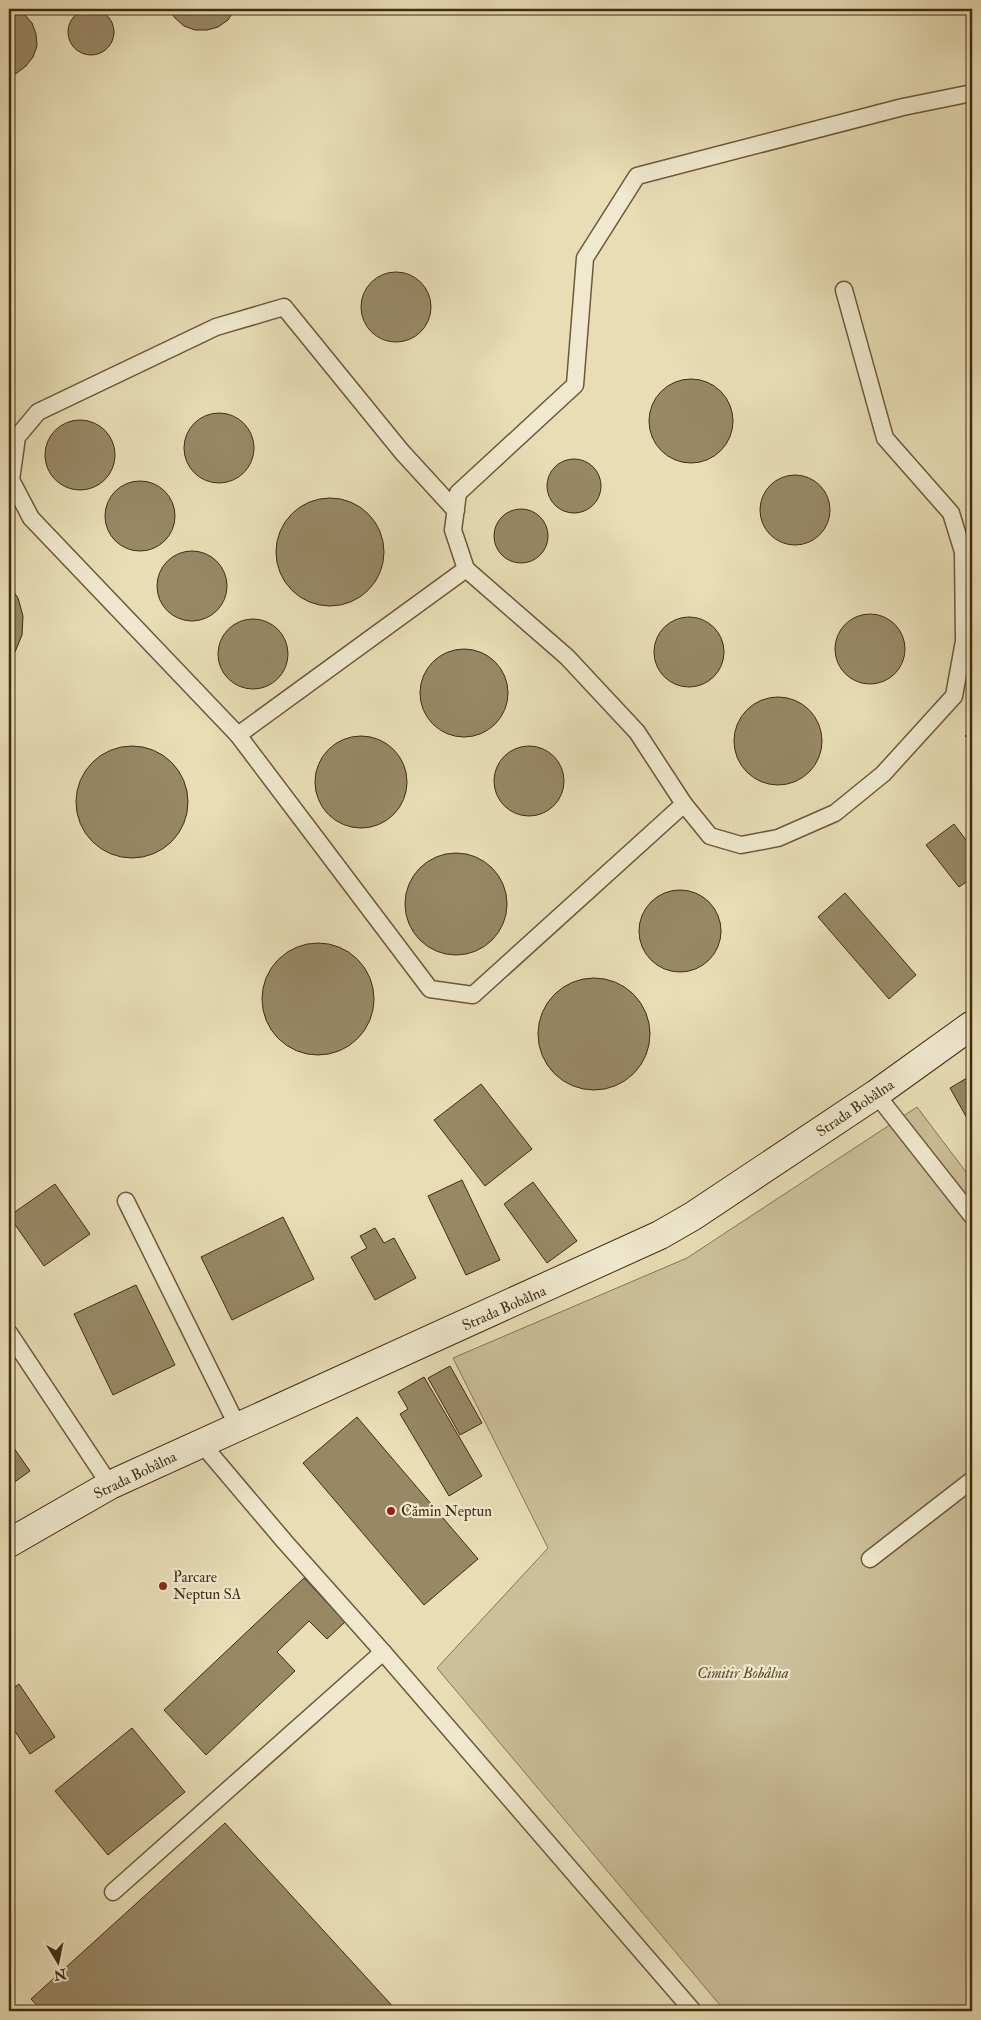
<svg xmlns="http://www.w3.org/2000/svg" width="981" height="2020" viewBox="0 0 981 2020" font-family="'IM FELL Double Pica',serif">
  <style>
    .green { fill: #ccbf99; stroke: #877555 }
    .building { fill: #988866; stroke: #422b11 }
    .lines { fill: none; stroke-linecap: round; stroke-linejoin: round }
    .lane-casing { stroke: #6c583a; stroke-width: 19 }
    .secondary-casing { stroke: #422b11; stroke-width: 30 }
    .lane { stroke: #f0e9cf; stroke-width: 16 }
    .secondary { stroke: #f0e9cf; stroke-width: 28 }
    .poi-dot { fill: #8f2418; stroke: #f0e9cf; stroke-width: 2 }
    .labels { text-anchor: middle; stroke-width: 4.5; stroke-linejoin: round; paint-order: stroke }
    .street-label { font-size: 15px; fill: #422b11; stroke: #f0e9cf }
    .poi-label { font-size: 15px; fill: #422b11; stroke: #f0e9cf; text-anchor: start }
    .park-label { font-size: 15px; font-style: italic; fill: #5e492c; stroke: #f0e9cf }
  </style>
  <rect width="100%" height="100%" fill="#e8ddb5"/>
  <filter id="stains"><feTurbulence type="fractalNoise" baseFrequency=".004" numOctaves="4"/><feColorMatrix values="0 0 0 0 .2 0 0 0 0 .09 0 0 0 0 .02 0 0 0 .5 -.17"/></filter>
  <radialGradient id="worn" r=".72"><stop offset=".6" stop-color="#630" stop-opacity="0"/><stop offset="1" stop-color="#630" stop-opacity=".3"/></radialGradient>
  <path class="green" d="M917 1107 972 1180V2011H725L437 1668 548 1548 453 1358 687 1258Z"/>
  <g class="building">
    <path d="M9 9H15L24 14 32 23 36 34 37 46 33 57 26 66 17 73 9 76Z"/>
    <path d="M169 9H235L228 20 218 27 207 30H195L184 26 175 18Z"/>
    <circle cx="91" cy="32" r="23"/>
    <circle cx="396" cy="307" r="35"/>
    <circle cx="691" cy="421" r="42"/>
    <circle cx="219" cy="448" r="35"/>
    <circle cx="80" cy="455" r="35"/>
    <circle cx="574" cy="486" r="27"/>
    <circle cx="795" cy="510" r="35"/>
    <circle cx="140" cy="516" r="35"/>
    <circle cx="330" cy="552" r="54"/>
    <circle cx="521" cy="536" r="27"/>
    <circle cx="192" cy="586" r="35"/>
    <path d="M9 585 18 598 23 616 22 635 15 652 9 659Z"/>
    <circle cx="870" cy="649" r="35"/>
    <circle cx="689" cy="652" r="35"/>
    <circle cx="253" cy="654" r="35"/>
    <circle cx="464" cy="693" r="44"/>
    <circle cx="778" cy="741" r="44"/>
    <path d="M972 729V742L965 736Z"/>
    <circle cx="361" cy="782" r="46"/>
    <circle cx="132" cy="802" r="56"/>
    <circle cx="529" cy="781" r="35"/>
    <path d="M954 824 972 848V878L959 887 926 845Z"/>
    <circle cx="456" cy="904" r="51"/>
    <circle cx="680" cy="931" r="41"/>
    <path d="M845 893 916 975 889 999 818 917Z"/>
    <circle cx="318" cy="999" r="56"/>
    <circle cx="594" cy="1034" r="56"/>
    <path d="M972 1075V1127L950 1088Z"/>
    <path d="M481 1084 532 1149 485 1186 434 1120Z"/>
    <path d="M462 1180 500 1260 466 1275 428 1196Z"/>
    <path d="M533 1182 577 1241 547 1263 504 1204Z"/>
    <path d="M55 1184 90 1234 44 1266 9 1216Z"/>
    <path d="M283 1217 314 1279 232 1320 201 1257Z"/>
    <path d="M375 1228 384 1243 394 1238 416 1278 375 1300 351 1257 367 1248 360 1236Z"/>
    <path d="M136 1285 175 1365 113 1395 74 1314Z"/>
    <path d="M450 1366 482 1423 460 1435 428 1378Z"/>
    <path d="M424 1377 482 1476 449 1496 400 1414 408 1409 398 1392Z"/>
    <path d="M357 1417 478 1559 424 1605 303 1463Z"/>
    <path d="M9 1441 30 1471 9 1486Z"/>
    <path d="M304 1578 345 1622 327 1639 309 1621 277 1652 295 1671 206 1755 164 1710Z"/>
    <path d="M19 1684 55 1737 30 1754 9 1722V1712L14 1709 9 1702V1691Z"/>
    <path d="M132 1728 185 1792 108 1855 55 1791Z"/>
    <path d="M225 1823 397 2011H42L31 1999Z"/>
  </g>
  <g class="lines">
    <defs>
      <g id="lane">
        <path d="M456 511 402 452 284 307 216 327 38 412 17 437 11 480 31 518 238 735 430 989 473 995 684 804 637 732 567 657 466 569 453 530 458 493 575 385 585 258 637 176 903 107 972 93"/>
        <path d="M238 735 466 569"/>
        <path d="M684 804 710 836 741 845 778 838 835 813 883 774 954 696 964 641 963 552 951 513 885 438 844 290"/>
        <path d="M876 1094 972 1216"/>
        <path d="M126 1201 238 1427"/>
        <path d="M9 1333 110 1485"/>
        <path d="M202 1444 285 1542 383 1652 693 2011"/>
        <path d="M870 1559 972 1480"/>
        <path d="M113 1892 383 1652"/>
      </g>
      <path id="secondary" d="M9 1543 110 1485 660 1235 693 1216 876 1094 972 1025"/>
    </defs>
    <use href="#lane" class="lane-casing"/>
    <use href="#secondary" class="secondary-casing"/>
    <use href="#lane" class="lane"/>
    <use href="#secondary" class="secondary"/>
  </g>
  <g class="poi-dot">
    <circle cx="391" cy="1511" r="5"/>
    <circle cx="163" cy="1586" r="5"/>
  </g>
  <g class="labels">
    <g class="street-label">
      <text transform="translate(855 1108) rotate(-34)" y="5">Strada Bobâlna</text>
      <text transform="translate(504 1308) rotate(-24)" y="5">Strada Bobâlna</text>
      <text transform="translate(135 1475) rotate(-26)" y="5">Strada Bobâlna</text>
    </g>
    <g class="poi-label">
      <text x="401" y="1516">Cămin Neptun</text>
      <text x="173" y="1582">Parcare<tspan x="173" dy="17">Neptun SA</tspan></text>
    </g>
    <g class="park-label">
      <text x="743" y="1678">Cimitir Bobâlna</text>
    </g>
  </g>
  <rect width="981" height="2020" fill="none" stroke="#e8ddb5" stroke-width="30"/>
  <rect x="10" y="10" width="961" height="2000" fill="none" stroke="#422b11" stroke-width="2.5"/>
  <rect x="15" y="15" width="951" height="1990" fill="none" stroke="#422b11"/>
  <g transform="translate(58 1962) rotate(170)" stroke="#f0e9cf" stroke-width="4" paint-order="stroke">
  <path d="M0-4L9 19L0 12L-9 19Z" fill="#422b11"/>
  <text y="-8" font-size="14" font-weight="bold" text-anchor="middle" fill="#422b11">N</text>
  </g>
  <rect width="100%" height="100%" filter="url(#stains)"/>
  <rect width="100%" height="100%" fill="url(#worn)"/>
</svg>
